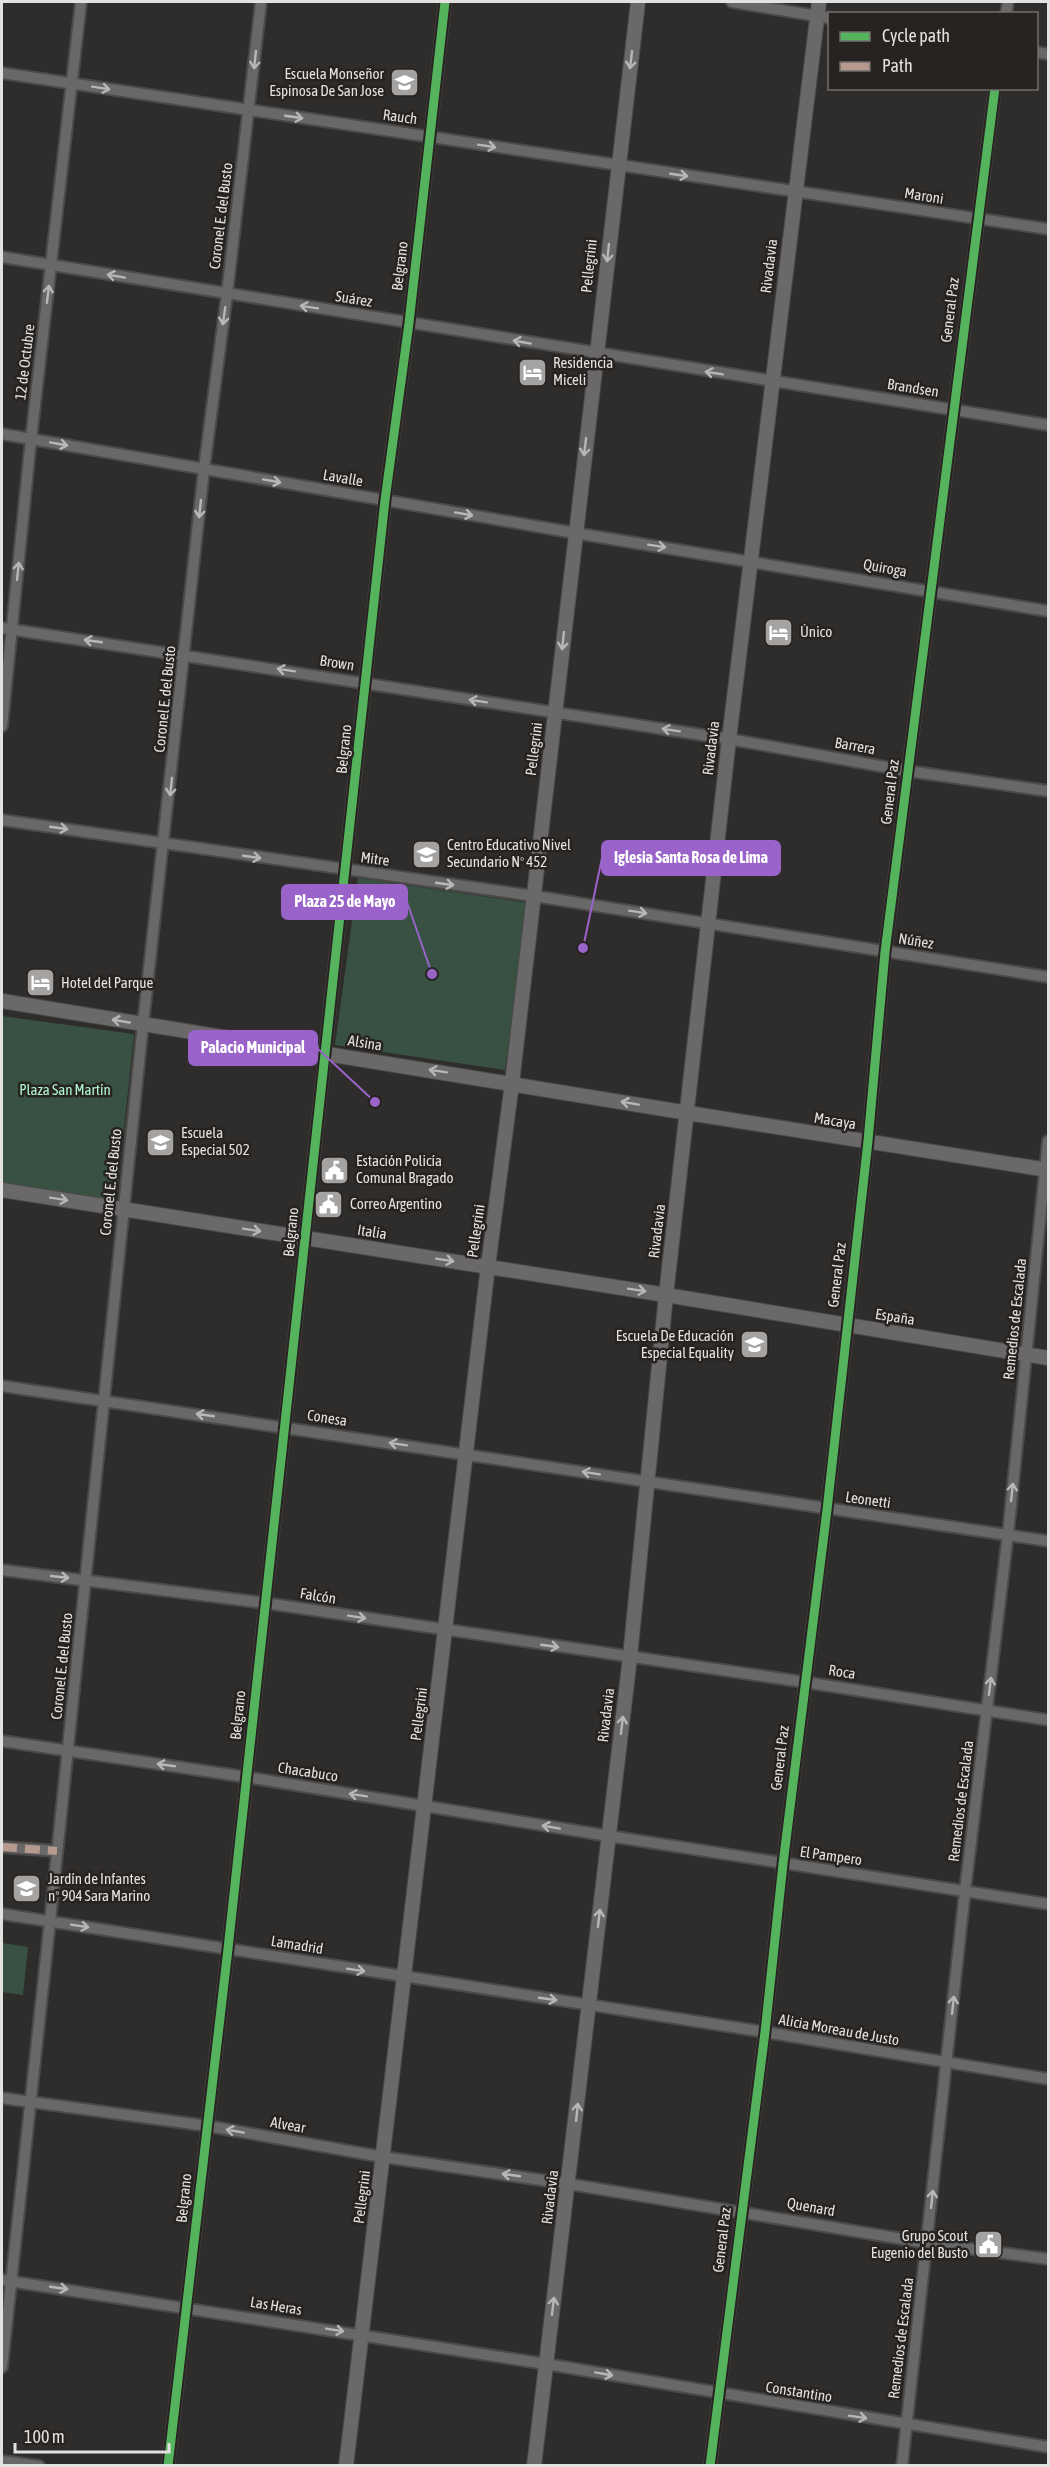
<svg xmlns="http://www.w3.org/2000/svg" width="1050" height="2467" viewBox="0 0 1050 2467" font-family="'Asap Condensed',sans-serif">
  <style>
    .green { fill: #385142 }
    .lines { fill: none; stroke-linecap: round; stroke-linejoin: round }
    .minor-casing { stroke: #4b4a49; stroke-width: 14 }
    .major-casing { stroke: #4b4a49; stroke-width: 16 }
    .minor { stroke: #696868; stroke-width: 10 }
    .major { stroke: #6a6868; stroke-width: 14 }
    .quiet { stroke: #b69a8f; stroke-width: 8; stroke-dasharray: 15 8; stroke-linecap: butt }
    .cycleway-casing { stroke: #262321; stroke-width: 13 }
    .cycleway { stroke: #56b35d; stroke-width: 9 }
    .oneway { stroke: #b8b7b6 }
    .oneway2 { stroke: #b9b7b6 }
    .labels { text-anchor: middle; stroke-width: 5; stroke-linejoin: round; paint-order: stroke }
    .poi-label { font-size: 15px; fill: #e3e2e0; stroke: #262321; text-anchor: start }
    .street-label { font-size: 15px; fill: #e3e2e0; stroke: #262321 }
    .park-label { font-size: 15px; fill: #aff6ce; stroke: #262321 }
    .leader { fill: none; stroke: #9a63c9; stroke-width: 2 }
    .callout-dot { fill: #9a63c9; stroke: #262321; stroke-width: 2 }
    .callout { fill: #9a63c9; stroke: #9a63c9; stroke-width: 2 }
    .callout-label { font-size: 16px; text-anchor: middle; font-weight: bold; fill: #fff }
  </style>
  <rect width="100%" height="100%" fill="#2e2d2c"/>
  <g class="green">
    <path d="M358 878 528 903 505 1070 335 1045Z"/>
    <path d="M2 1016 134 1034 116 1204 2 1185Z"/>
    <path d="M2 1943 28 1947 23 1995 2 1992Z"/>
  </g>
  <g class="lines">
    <defs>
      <g id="minor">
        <path d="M732 2 830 18"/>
        <path d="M1006 14 1008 2"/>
        <path d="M1036 52 1048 54"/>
        <path d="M2 73 1048 229"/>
        <path d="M2 257 1048 425"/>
        <path d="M2 434 575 533 1048 611"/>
        <path d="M2 628 729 739 908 771 1048 791"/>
        <path d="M2 726 31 439 81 2"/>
        <path d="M2 820 534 896 1048 977"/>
        <path d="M2 1386 1048 1541"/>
        <path d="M2 1570 265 1603 804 1682 1048 1720"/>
        <path d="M2 1741 246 1777 609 1836 1048 1904"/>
        <path d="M2 1847 57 1851"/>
        <path d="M2 1914 765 2032 1048 2079"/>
        <path d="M2 2098 208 2126 383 2157 569 2184 927 2243 1048 2259"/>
        <path d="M2 2280 546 2364 1048 2447"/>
        <path d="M2 2367 50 1921 143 1024 204 469 227 294 261 2"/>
        <path d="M2 2461 39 2466"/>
        <path d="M168 2466 228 1949 385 500 409 323 445 2"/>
        <path d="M710 2466 765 2032 783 1864 827 1510 868 1141 885 952 995 88"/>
        <path d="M902 2466 965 1891 1008 1534 1048 1141"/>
      </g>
      <g id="major">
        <path d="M2 1001 688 1113 1048 1170"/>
        <path d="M2 1190 666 1295 1048 1358"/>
        <path d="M346 2466 488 1266 512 1083 638 2"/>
        <path d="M534 2466 630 1657 666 1295 729 739 819 2"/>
      </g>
    </defs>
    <use href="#minor" class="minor-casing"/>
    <use href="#major" class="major-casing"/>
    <use href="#minor" class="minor"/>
    <use href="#major" class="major"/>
    <path class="quiet" d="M2 1847 57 1851"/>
    <defs>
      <g id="cycleway">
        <path d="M168 2466 228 1949 385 500 409 323 445 2"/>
        <path d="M710 2466 765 2032 783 1864 827 1510 868 1141 885 952 995 88"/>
      </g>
    </defs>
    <use href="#cycleway" class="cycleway-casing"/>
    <use href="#cycleway" class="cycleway"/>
  </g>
  <defs><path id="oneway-shaft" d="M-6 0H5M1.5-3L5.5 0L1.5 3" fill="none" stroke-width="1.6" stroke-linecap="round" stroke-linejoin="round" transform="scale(1.5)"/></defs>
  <g class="oneway">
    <use href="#oneway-shaft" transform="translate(255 60) rotate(96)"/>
    <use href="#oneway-shaft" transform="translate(101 88) rotate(9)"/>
    <use href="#oneway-shaft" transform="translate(294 117) rotate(8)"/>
    <use href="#oneway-shaft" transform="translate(487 146) rotate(9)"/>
    <use href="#oneway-shaft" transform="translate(679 175) rotate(8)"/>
    <use href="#oneway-shaft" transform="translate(116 276) rotate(-170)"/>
    <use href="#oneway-shaft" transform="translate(48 294) rotate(-83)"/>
    <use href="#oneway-shaft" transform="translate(309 307) rotate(-171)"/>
    <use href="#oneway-shaft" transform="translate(224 316) rotate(98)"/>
    <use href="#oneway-shaft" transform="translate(522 342) rotate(-170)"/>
    <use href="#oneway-shaft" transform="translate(714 373) rotate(-171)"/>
    <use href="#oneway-shaft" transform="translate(59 444) rotate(10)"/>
    <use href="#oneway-shaft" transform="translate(272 481) rotate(10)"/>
    <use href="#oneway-shaft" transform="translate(200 509) rotate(96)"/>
    <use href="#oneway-shaft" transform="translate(464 514) rotate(10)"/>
    <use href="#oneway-shaft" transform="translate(657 546) rotate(9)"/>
    <use href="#oneway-shaft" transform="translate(18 571) rotate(-84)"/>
    <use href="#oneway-shaft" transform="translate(93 641) rotate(-172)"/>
    <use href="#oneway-shaft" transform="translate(286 670) rotate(-171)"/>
    <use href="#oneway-shaft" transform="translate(478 701) rotate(-171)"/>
    <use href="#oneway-shaft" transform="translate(671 730) rotate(-171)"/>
    <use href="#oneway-shaft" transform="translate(171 787) rotate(96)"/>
    <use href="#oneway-shaft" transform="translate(59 828) rotate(8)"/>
    <use href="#oneway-shaft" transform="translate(252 857) rotate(8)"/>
    <use href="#oneway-shaft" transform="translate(445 884) rotate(8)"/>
    <use href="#oneway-shaft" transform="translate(638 912) rotate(9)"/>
    <use href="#oneway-shaft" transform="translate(205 1415) rotate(-172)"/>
    <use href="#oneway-shaft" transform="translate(398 1444) rotate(-171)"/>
    <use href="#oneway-shaft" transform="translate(591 1473) rotate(-171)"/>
    <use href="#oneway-shaft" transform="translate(1012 1492) rotate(-84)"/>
    <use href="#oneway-shaft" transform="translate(60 1577) rotate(6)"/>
    <use href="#oneway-shaft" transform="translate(357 1617) rotate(9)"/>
    <use href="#oneway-shaft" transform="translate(550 1646) rotate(8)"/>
    <use href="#oneway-shaft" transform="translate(990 1686) rotate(-83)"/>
    <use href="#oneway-shaft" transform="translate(166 1765) rotate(-172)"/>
    <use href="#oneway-shaft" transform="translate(358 1795) rotate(-171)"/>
    <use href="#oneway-shaft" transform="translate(551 1827) rotate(-170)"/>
    <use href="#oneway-shaft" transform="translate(80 1926) rotate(9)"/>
    <use href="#oneway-shaft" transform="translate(356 1970) rotate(9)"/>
    <use href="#oneway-shaft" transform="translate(548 1999) rotate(8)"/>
    <use href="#oneway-shaft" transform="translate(953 2005) rotate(-84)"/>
    <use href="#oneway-shaft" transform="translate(235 2131) rotate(-170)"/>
    <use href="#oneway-shaft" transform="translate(511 2175) rotate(-172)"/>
    <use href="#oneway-shaft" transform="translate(932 2199) rotate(-84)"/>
    <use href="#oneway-shaft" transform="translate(59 2288) rotate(8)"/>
    <use href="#oneway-shaft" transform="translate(335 2330) rotate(9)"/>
    <use href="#oneway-shaft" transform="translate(604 2374) rotate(10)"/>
    <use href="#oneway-shaft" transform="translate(858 2417) rotate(9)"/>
  </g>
  <g class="oneway2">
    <use href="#oneway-shaft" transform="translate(631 60) rotate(97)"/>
    <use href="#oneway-shaft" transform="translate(608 253) rotate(96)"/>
    <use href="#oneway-shaft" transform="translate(585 447) rotate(97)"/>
    <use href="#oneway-shaft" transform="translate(563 641) rotate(96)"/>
    <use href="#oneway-shaft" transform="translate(121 1021) rotate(-170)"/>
    <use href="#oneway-shaft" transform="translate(438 1071) rotate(-171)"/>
    <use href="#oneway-shaft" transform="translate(630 1103) rotate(-170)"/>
    <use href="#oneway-shaft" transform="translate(59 1199) rotate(9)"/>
    <use href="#oneway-shaft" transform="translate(252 1230) rotate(9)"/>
    <use href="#oneway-shaft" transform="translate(445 1260) rotate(9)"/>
    <use href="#oneway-shaft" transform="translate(637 1290) rotate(9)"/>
    <use href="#oneway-shaft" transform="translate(622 1725) rotate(-83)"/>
    <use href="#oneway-shaft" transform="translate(599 1918) rotate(-83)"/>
    <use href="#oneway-shaft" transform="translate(577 2112) rotate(-84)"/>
    <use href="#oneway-shaft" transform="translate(553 2306) rotate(-83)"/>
  </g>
  <defs>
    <symbol id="school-square" viewBox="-11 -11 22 22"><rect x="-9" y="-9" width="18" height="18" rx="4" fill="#a4a3a1" stroke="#262321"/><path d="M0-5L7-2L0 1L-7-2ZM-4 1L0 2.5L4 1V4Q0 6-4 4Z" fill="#fff"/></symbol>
    <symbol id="hotel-square" viewBox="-11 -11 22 22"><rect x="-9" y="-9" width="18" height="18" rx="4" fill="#a4a3a1" stroke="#262321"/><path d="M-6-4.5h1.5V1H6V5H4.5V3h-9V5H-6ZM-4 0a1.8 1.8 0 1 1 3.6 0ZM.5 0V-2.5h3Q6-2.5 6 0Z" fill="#fff"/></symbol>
    <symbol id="civic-square" viewBox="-11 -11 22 22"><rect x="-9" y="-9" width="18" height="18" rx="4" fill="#a4a3a1" stroke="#262321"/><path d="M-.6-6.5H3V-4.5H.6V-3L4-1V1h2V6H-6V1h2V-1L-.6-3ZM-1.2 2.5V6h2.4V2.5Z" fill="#fff"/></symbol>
  </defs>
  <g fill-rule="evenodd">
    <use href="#school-square" x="388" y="66" width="33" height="33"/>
    <use href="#hotel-square" x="516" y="356" width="33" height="33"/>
    <use href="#hotel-square" x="762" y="616" width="33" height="33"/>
    <use href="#school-square" x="410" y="838" width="33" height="33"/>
    <use href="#hotel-square" x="24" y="966" width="33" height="33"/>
    <use href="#school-square" x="144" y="1126" width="33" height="33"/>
    <use href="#civic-square" x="318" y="1154" width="33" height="33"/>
    <use href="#civic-square" x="312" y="1188" width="33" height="33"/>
    <use href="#school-square" x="738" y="1328" width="33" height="33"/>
    <use href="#school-square" x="10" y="1872" width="33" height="33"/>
    <use href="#civic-square" x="972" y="2228" width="33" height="33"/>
  </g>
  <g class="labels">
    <g class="poi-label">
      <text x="384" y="79" text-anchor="end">Escuela Monseñor<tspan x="384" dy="17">Espinosa De San Jose</tspan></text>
      <text x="553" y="368">Residencia<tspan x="553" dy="17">Miceli</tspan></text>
      <text x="800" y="637">Único</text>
      <text x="447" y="850">Centro Educativo Nivel<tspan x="447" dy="17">Secundario Nº 452</tspan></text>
      <text x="61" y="988">Hotel del Parque</text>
      <text x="181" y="1138">Escuela<tspan x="181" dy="17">Especial 502</tspan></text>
      <text x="356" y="1166">Estación Policía<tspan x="356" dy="17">Comunal Bragado</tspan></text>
      <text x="350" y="1209">Correo Argentino</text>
      <text x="734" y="1341" text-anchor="end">Escuela De Educación<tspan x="734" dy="17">Especial Equality</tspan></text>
      <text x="48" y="1884">Jardín de Infantes<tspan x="48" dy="17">nº 904 Sara Marino</tspan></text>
      <text x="968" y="2241" text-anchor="end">Grupo Scout<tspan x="968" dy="17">Eugenio del Busto</tspan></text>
    </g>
    <g class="street-label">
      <text transform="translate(400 117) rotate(8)" y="5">Rauch</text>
      <text transform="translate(924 196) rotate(9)" y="5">Maroni</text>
      <text transform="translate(221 216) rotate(-83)" y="5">Coronel E. del Busto</text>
      <text transform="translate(400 266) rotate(-83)" y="5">Belgrano</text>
      <text transform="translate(589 266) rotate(-84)" y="5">Pellegrini</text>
      <text transform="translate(769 266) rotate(-83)" y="5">Rivadavia</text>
      <text transform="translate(354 299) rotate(9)" y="5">Suárez</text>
      <text transform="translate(950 310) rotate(-83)" y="5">General Paz</text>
      <text transform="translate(25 362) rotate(-83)" y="5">12 de Octubre</text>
      <text transform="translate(913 388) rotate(9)" y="5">Brandsen</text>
      <text transform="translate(343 478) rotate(10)" y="5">Lavalle</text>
      <text transform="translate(885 568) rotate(10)" y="5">Quiroga</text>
      <text transform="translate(337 663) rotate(9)" y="5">Brown</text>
      <text transform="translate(165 699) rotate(-84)" y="5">Coronel E. del Busto</text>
      <text transform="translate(855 746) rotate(10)" y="5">Barrera</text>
      <text transform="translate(711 748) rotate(-83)" y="5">Rivadavia</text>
      <text transform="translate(344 749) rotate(-84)" y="5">Belgrano</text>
      <text transform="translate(534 749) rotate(-83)" y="5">Pellegrini</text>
      <text transform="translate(890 792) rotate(-83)" y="5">General Paz</text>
      <text transform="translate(375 859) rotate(8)" y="5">Mitre</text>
      <text transform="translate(916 941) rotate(9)" y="5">Núñez</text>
      <text transform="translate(365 1043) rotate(9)" y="5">Alsina</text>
      <text transform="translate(835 1121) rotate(9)" y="5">Macaya</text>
      <text transform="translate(111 1182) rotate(-84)" y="5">Coronel E. del Busto</text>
      <text transform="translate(476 1231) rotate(-82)" y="5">Pellegrini</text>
      <text transform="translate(657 1231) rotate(-83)" y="5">Rivadavia</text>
      <text transform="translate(291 1232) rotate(-84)" y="5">Belgrano</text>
      <text transform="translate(372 1232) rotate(9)" y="5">Italia</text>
      <text transform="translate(837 1275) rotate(-83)" y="5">General Paz</text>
      <text transform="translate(895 1317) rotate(9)" y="5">España</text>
      <text transform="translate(1015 1319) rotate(-84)" y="5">Remedios de Escalada</text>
      <text transform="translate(327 1418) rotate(9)" y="5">Conesa</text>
      <text transform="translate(868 1500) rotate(8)" y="5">Leonetti</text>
      <text transform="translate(318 1596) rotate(9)" y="5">Falcón</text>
      <text transform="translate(62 1666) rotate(-84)" y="5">Coronel E. del Busto</text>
      <text transform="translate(842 1672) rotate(9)" y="5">Roca</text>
      <text transform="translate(419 1714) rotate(-83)" y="5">Pellegrini</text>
      <text transform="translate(238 1715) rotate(-84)" y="5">Belgrano</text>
      <text transform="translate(606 1715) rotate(-83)" y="5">Rivadavia</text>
      <text transform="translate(780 1758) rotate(-83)" y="5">General Paz</text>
      <text transform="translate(308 1772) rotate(9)" y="5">Chacabuco</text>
      <text transform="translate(961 1801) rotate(-83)" y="5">Remedios de Escalada</text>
      <text transform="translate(831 1856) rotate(8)" y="5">El Pampero</text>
      <text transform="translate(297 1945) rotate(9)" y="5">Lamadrid</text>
      <text transform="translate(839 2030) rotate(10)" y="5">Alicia Moreau de Justo</text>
      <text transform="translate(288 2125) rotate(10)" y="5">Alvear</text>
      <text transform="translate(362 2197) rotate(-83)" y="5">Pellegrini</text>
      <text transform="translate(550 2197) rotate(-83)" y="5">Rivadavia</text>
      <text transform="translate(184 2198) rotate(-84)" y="5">Belgrano</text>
      <text transform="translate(811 2207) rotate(10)" y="5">Quenard</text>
      <text transform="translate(722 2240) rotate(-83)" y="5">General Paz</text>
      <text transform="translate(276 2306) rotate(9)" y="5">Las Heras</text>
      <text transform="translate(901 2338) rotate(-83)" y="5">Remedios de Escalada</text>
      <text transform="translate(799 2392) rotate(9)" y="5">Constantino</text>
    </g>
    <g class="park-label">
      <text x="65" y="1095">Plaza San Martín</text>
    </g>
  </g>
  <path class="leader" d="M583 948L602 858M432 974L407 902M375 1102L317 1048"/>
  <g class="callout-dot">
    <circle cx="583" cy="948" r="6"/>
    <circle cx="432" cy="974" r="6"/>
    <circle cx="375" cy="1102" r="6"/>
  </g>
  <g class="callout">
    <rect x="602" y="841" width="178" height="34" rx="6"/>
    <rect x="282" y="885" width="125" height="34" rx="6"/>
    <rect x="189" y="1031" width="128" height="34" rx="6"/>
  </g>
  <g class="callout-label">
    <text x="691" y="863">Iglesia Santa Rosa de Lima</text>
    <text x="345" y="907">Plaza 25 de Mayo</text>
    <text x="253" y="1053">Palacio Municipal</text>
  </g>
  <rect width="1050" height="2467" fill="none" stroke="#e3e2e0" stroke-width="6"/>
  <rect x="828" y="12" width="210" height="78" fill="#262321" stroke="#726f6d" stroke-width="1.5"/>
  <rect x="840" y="32" width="30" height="9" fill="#56b35d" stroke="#726f6d" stroke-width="1.5"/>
  <text x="882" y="42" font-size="18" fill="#e3e2e0">Cycle path</text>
  <rect x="840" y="62" width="30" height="9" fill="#b69a8f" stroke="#726f6d" stroke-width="1.5"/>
  <text x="882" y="72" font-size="18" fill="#e3e2e0">Path</text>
  <path d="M15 2443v9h154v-9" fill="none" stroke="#e3e2e0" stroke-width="3"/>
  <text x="24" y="2443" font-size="18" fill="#e3e2e0" stroke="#262321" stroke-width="4.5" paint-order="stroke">100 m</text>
</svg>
